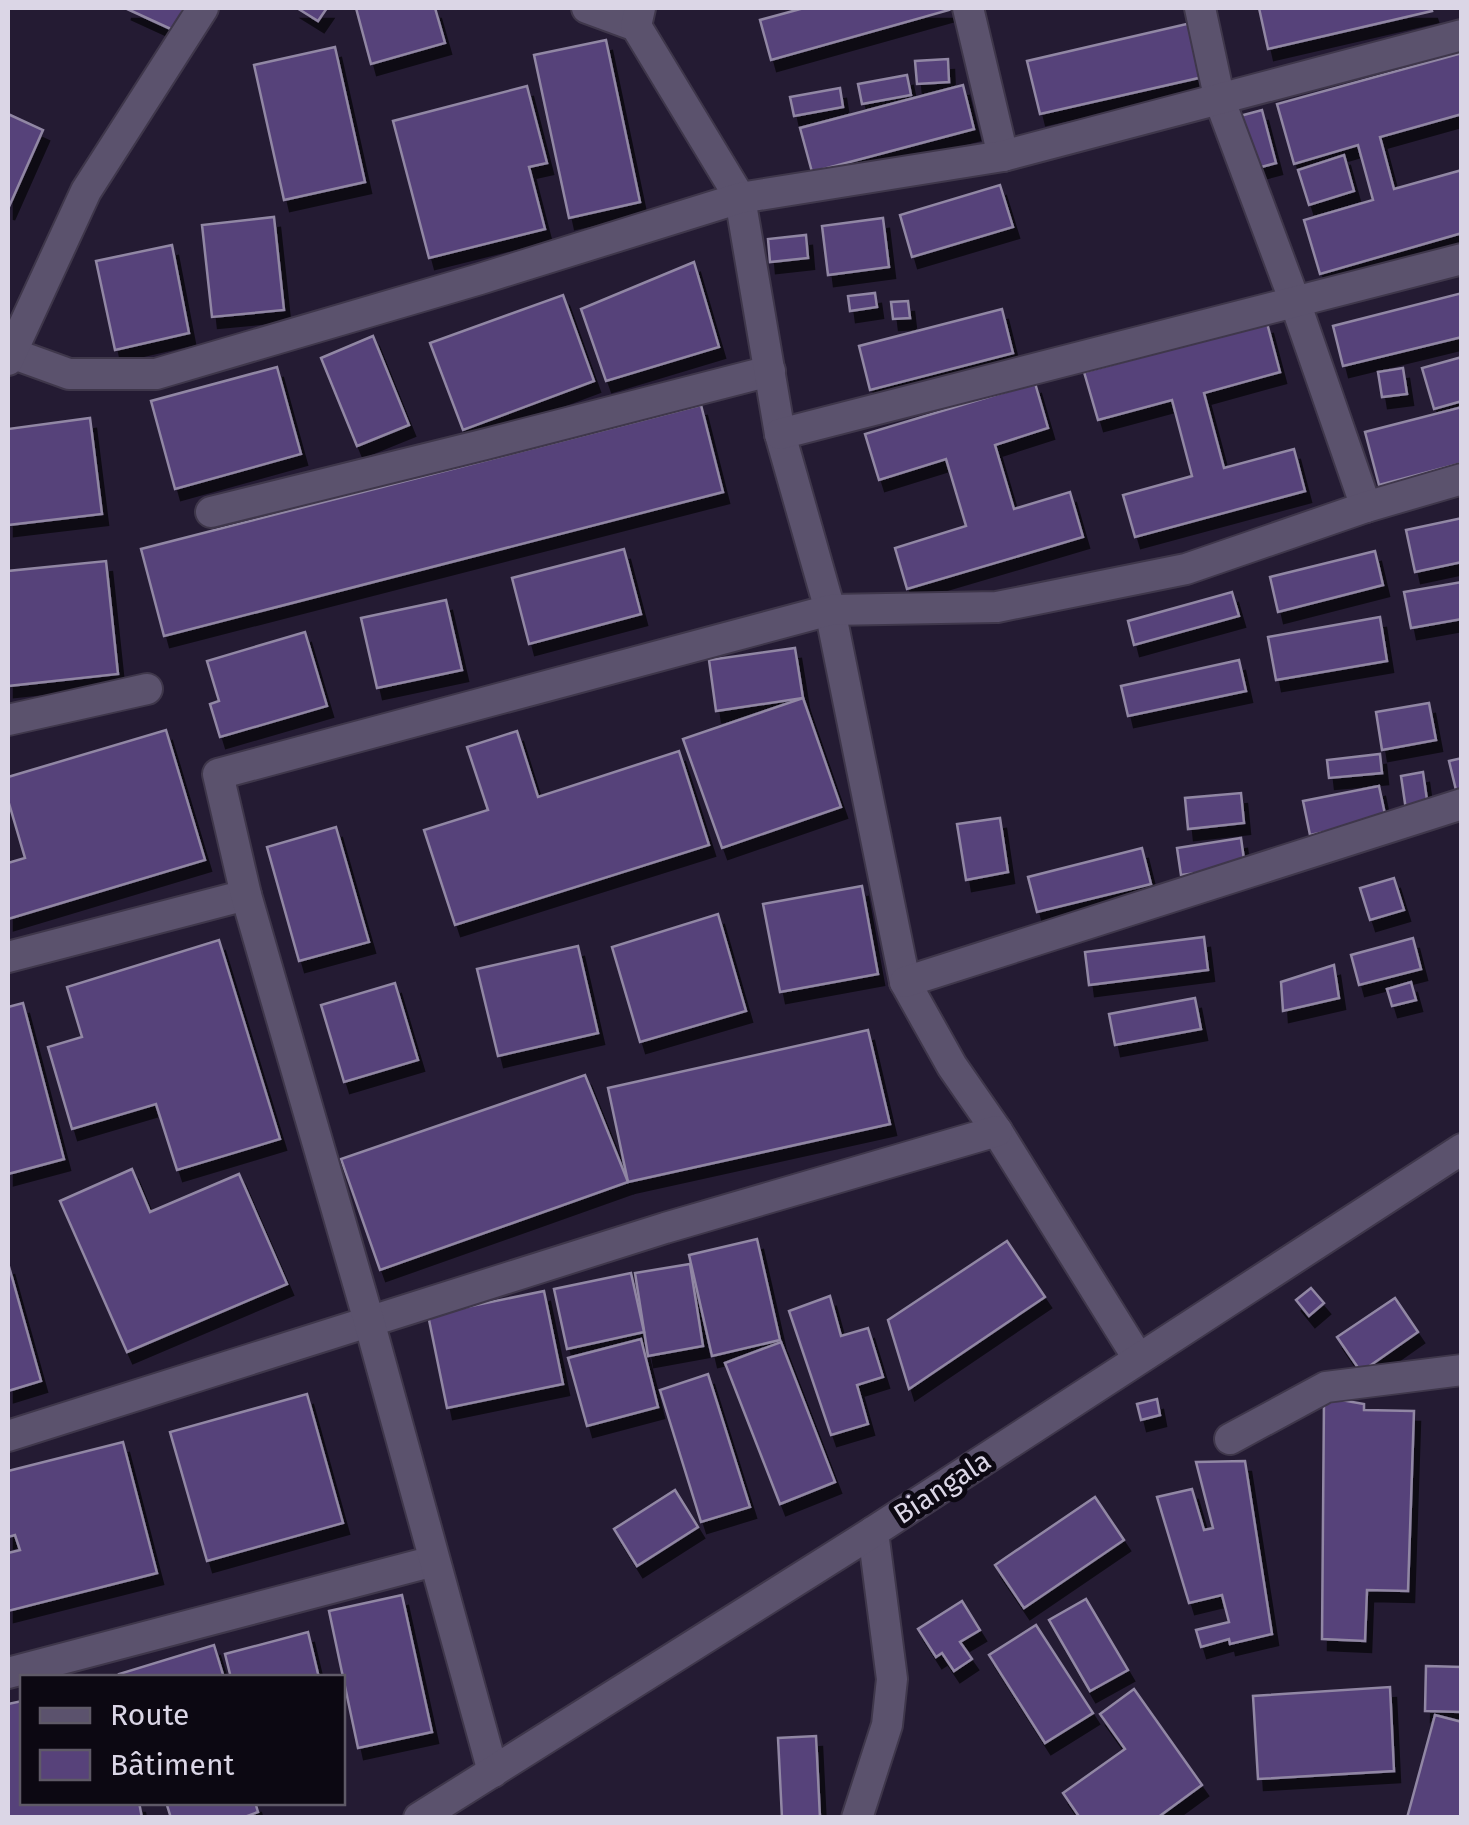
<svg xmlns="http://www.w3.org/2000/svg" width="1469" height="1825" viewBox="0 0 1469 1825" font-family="'Fira Sans',sans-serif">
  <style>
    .building { fill: #57427a; stroke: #9187a4; stroke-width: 2.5; filter: url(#shadow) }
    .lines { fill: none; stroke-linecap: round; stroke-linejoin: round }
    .lane-casing { stroke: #3f374b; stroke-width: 34 }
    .street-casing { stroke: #3f374b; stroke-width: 34 }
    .secondary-casing { stroke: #3f374b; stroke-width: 34 }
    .lane { stroke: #5b526d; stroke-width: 30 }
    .street { stroke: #5b526d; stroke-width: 30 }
    .secondary { stroke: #5b526d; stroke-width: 30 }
    .labels { text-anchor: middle; stroke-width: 10; stroke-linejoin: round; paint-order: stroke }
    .street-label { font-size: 28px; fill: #dbd6e6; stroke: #0c0812 }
  </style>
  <defs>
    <filter id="shadow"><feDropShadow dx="6" dy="11" stdDeviation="0" flood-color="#0009"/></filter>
  </defs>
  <rect width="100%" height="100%" fill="#241b33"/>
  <g class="building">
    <path d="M125 8H184L173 30Z"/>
    <path d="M297 8H327L318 21Z"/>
    <path d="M356 8H435L445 43 371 64Z"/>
    <path d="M804 8H948L949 10 771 60 760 20Z"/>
    <path d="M1259 8H1431L1432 11 1268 49Z"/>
    <path d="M1191 23 1203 77 1040 114 1027 61Z"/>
    <path d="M606 40 640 202 569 218 534 55Z"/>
    <path d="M335 47 365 182 284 200 254 65Z"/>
    <path d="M1462 53V114L1380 137 1394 189 1462 170V233L1320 274 1304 220 1373 200 1358 145 1294 164 1277 104Z"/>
    <path d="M948 59 949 82 917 84 915 61Z"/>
    <path d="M907 75 911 95 862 104 858 84Z"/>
    <path d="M963 85 974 129 812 172 800 128Z"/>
    <path d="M527 86 547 163 529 167 545 229 429 258 393 121Z"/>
    <path d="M840 88 843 107 794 116 790 97Z"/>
    <path d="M1262 110 1276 163 1254 169 1240 116Z"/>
    <path d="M8 114 43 130 8 209Z"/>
    <path d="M1344 155 1354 191 1309 205 1298 170Z"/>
    <path d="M1000 185 1013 227 912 257 900 215Z"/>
    <path d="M274 217 284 310 212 317 202 225Z"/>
    <path d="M883 218 889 267 828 275 822 226Z"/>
    <path d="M806 235 808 258 770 262 768 239Z"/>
    <path d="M172 245 189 333 115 350 96 261Z"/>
    <path d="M694 262 719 347 606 381 581 309Z"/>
    <path d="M875 293 877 307 850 311 848 296Z"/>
    <path d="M1462 293V337L1343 366 1333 326Z"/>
    <path d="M563 295 594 381 463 430 430 343Z"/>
    <path d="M908 301 910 318 893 319 891 302Z"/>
    <path d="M1002 309 1013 353 870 390 859 346Z"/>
    <path d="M1267 323 1280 372 1204 393 1224 468 1294 449 1305 491 1135 537 1123 495 1192 476 1172 400 1098 420 1084 372Z"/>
    <path d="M373 336 409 425 357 446 321 358Z"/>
    <path d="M1462 357V401L1434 409 1422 368Z"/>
    <path d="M277 367 301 454 175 489 151 401Z"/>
    <path d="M1403 368 1407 394 1382 397 1378 372Z"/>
    <path d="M1035 383 1048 428 995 445 1014 509 1070 492 1083 537 907 589 895 548 966 526 946 459 879 480 865 434Z"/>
    <path d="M701 405 723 492 164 636 141 549Z"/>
    <path d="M1462 407V463L1379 485 1365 432Z"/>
    <path d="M90 418 102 514 8 525V429Z"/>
    <path d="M1462 518V562L1415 572 1406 530Z"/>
    <path d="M624 549 641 614 529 644 512 578Z"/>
    <path d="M1375 551 1383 585 1278 612 1270 577Z"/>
    <path d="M106 561 118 674 8 686V571Z"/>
    <path d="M1462 582V619L1411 628 1404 592Z"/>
    <path d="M1232 592 1239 616 1134 645 1128 621Z"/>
    <path d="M446 600 462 670 377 688 361 618Z"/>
    <path d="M1380 617 1387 661 1276 680 1268 637Z"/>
    <path d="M305 632 327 706 220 737 210 704 219 701 207 661Z"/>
    <path d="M795 648 803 698 716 711 709 660Z"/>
    <path d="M1239 660 1246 691 1128 716 1121 686Z"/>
    <path d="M803 698 841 807 722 848 683 739Z"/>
    <path d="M1429 703 1436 740 1382 750 1376 712Z"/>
    <path d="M166 730 205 860 8 919V863L25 858 8 800V777Z"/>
    <path d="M517 731 538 797 679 751 709 845 455 925 424 830 488 810 467 747Z"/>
    <path d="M1380 754 1382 773 1329 778 1327 760Z"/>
    <path d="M1462 758V789L1456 790 1449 761Z"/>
    <path d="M1423 772 1428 807 1406 810 1401 776Z"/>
    <path d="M1379 786 1386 819 1310 835 1303 801Z"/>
    <path d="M1241 793 1244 823 1188 829 1185 798Z"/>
    <path d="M1000 818 1008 872 966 880 957 824Z"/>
    <path d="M336 827 369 942 299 961 267 847Z"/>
    <path d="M1241 838 1245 867 1181 875 1177 848Z"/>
    <path d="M1142 848 1151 884 1037 912 1028 877Z"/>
    <path d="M1394 878 1404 910 1370 920 1360 888Z"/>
    <path d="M862 886 878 974 780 992 763 904Z"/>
    <path d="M718 914 746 1011 640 1042 612 947Z"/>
    <path d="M1204 937 1208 970 1089 985 1085 952Z"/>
    <path d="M1413 938 1421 969 1359 985 1351 955Z"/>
    <path d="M219 940 280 1139 177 1170 156 1104 72 1129 48 1047 82 1037 67 987Z"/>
    <path d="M578 946 598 1033 498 1056 477 969Z"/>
    <path d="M1334 965 1339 998 1283 1011 1281 982Z"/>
    <path d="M1411 982 1416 1000 1392 1006 1387 989Z"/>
    <path d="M395 983 418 1060 344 1082 321 1005Z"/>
    <path d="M1195 998 1201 1029 1115 1045 1109 1014Z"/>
    <path d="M23 1003 64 1159 8 1174V1007Z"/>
    <path d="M868 1030 890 1124 628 1182 608 1088Z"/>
    <path d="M585 1075 628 1182 380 1270 341 1159Z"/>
    <path d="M132 1169 150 1212 239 1174 287 1284 127 1352 60 1201Z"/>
    <path d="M757 1239 780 1340 712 1356 689 1255Z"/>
    <path d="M1007 1241 1045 1297 909 1389 888 1320Z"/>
    <path d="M8 1263 41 1381 8 1391Z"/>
    <path d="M690 1264 703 1346 648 1356 635 1273Z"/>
    <path d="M631 1273 644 1332 567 1349 554 1289Z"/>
    <path d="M1311 1288 1324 1303 1309 1316 1296 1300Z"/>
    <path d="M544 1291 563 1384 447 1408 428 1315Z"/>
    <path d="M830 1296 841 1336 868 1328 883 1377 857 1385 868 1424 831 1435 789 1311Z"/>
    <path d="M1395 1298 1418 1332 1361 1372 1337 1337Z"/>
    <path d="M641 1339 658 1407 587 1426 568 1358Z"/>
    <path d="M781 1342 835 1482 780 1504 725 1363Z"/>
    <path d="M708 1374 750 1507 701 1522 660 1390Z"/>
    <path d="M307 1394 343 1523 207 1561 170 1432Z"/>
    <path d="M1324 1397 1364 1404V1410L1414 1411 1408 1591 1367 1590 1365 1641 1322 1639Z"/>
    <path d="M1157 1399 1160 1415 1141 1420 1137 1404Z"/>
    <path d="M123 1442 157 1573 8 1611V1553L20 1550 15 1535 8 1537V1471Z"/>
    <path d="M1245 1461 1272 1634 1230 1644 1229 1639 1201 1647 1196 1630 1229 1622 1222 1595 1189 1603 1157 1497 1192 1489 1204 1530 1213 1528 1196 1462Z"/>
    <path d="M675 1490 698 1527 637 1566 614 1529Z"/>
    <path d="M1095 1497 1124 1540 1024 1608 995 1565Z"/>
    <path d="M402 1595 432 1732 358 1748 329 1611Z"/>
    <path d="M1086 1599 1128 1670 1090 1691 1049 1620Z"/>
    <path d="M962 1601 980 1630 960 1642 972 1659 954 1671 942 1653 936 1657 918 1629Z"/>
    <path d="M1036 1625 1093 1713 1045 1743 989 1655Z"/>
    <path d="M308 1632 319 1678H231L225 1654Z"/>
    <path d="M214 1645 224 1678H120L119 1674Z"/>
    <path d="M1426 1666 1462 1667V1712L1425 1711Z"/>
    <path d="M1390 1687 1394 1771 1258 1779 1253 1696Z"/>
    <path d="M1134 1689 1202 1785 1157 1818H1080L1063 1793 1125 1749 1100 1714Z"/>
    <path d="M22 1701V1802H139L142 1818H8V1704Z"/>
    <path d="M1435 1715 1462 1722V1818H1407Z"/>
    <path d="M816 1736 820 1818H782L778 1738Z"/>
    <path d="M166 1802H255L258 1812 242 1818H171Z"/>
  </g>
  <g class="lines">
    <defs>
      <g id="lane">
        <path d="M211 512 486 444 770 371"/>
        <path d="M8 720 147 689"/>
      </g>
      <g id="street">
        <path d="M587 8 636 26"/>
        <path d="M640 8 636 26 740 198 780 434 830 610 905 982 952 1066 997 1131 1138 1358"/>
        <path d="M968 8 1003 156"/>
        <path d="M1200 8 1220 101 1295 302 1366 507"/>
        <path d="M11 353 69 374H156L480 279 740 198 1003 156 1462 35"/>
        <path d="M8 360 86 191 203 8"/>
        <path d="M780 434 1462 259"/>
        <path d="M8 957 246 895"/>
        <path d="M905 982 1462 804"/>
        <path d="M8 1436 665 1228 997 1131"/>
        <path d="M1230 1439 1326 1387 1462 1370"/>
        <path d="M8 1673 434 1561"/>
        <path d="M493 1772 369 1321 246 895 218 774 830 610 997 607 1186 569 1366 507 1462 479"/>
        <path d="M857 1818 887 1725 892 1679 873 1532"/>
      </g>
      <path id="secondary" d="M419 1818 873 1532 1462 1149"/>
    </defs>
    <use href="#lane" class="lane-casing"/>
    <use href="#street" class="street-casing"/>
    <use href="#secondary" class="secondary-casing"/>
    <use href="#lane" class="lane"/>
    <use href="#street" class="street"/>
    <use href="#secondary" class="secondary"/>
  </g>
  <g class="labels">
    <g class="street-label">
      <text transform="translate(942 1487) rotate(-33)" y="10">Biangala</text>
    </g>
  </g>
  <rect width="1469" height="1825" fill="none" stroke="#dbd6e6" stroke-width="20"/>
  <rect x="20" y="1675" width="325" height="130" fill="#0c0812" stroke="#5f5a67" stroke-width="2.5"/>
  <rect x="40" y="1708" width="50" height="15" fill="#5b526d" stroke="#5f5a67" stroke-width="2.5"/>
  <text x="110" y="1725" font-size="30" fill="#dbd6e6">Route</text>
  <rect x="40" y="1750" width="50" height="30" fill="#57427a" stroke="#5f5a67" stroke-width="2.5"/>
  <text x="110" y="1775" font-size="30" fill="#dbd6e6">Bâtiment</text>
</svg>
